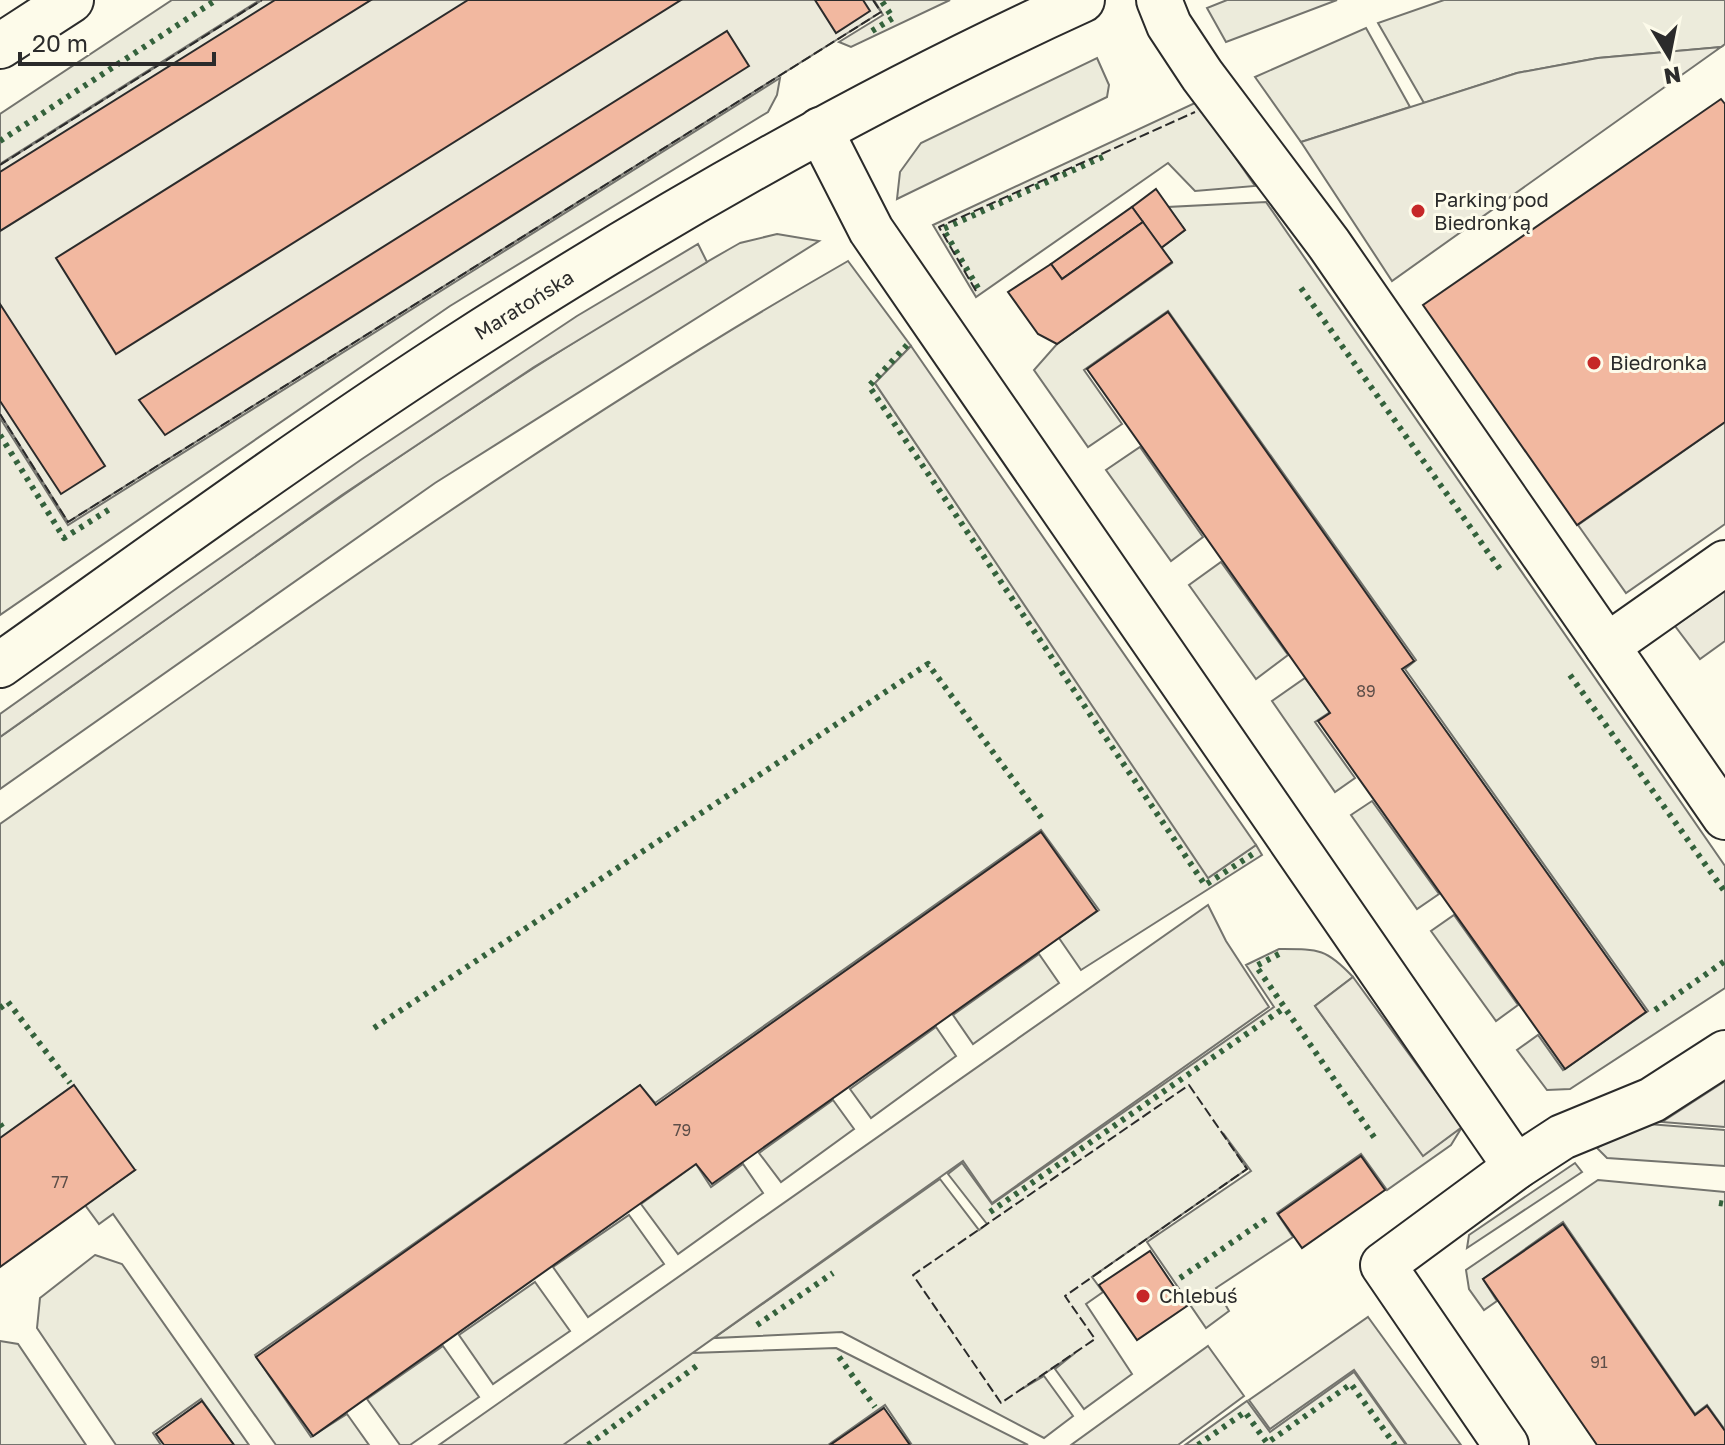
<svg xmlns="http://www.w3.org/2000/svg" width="1725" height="1445" viewBox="0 0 1725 1445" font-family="'Golos Text',sans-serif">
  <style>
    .green { fill: #ecebdb; stroke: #74746e; stroke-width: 2 }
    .parking { fill: #eceadb; stroke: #74746e; stroke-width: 2 }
    .building { fill: #f2b8a0; stroke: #2b2b2b; stroke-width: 2 }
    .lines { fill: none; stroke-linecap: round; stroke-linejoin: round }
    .minor-casing { stroke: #2b2b2b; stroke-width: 48 }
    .major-casing { stroke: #2b2b2b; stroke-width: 48 }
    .minor { stroke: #fdfbea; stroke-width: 44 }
    .major { stroke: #fdfbea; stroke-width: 44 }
    .hedge { stroke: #34623c; stroke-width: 6; stroke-dasharray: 4 6; stroke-linecap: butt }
    .fence { stroke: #2b2b2b; stroke-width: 2; stroke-dasharray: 10 4; stroke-linecap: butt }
    .poi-dot { fill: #c62828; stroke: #fdfbea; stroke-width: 3 }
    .labels { text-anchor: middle; stroke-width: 6; stroke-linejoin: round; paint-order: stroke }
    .number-label { font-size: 16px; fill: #5d4e48 }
    .poi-label { font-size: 20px; fill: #2b2b2b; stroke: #fdfbea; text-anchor: start }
    .street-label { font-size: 20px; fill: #2b2b2b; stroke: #fdfbea }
  </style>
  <rect width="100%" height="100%" fill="#fdfbea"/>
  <g class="green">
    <path d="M172 0H260L0 164V114Z"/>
    <path d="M874 0H950L851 47 839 42 883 15Z"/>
    <path d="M1227 0H1337L1226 42 1207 8Z"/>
    <path d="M1444 0H1725V44L1721 47 1598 58 1517 73 1424 103 1378 23Z"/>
    <path d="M1366 28 1410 107 1301 142 1255 77Z"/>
    <path d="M1097 58 1109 85 1107 97 897 199 900 172 921 143Z"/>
    <path d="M780 78 777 95 768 112 450 306 0 615V418L68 525Z"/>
    <path d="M1197 102 1255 186 1195 191 1168 163 976 297 933 225Z"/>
    <path d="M1266 202 1725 866V988L1570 1089 1547 1090 1517 1050 1538 1035 1563 1070 1648 1011 1405 669 1416 660 1168 311 1084 370 1122 424 1088 447 1034 370 1057 344 1172 263 1161 248 1185 230 1168 207Z"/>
    <path d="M777 234 819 241 435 483 0 789V737C242 566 482 389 740 243Z"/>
    <path d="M848 261 911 346 875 383 1209 877 1256 845 1262 855 1081 970 1059 938 1099 910 1041 830 655 1103 640 1085 255 1355 311 1437 347 1414 369 1445H276L113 1214 99 1224 85 1205 135 1170 0 1138V824C278 629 553 430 848 261Z"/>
    <path d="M1140 447 1203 537 1171 561 1106 470Z"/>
    <path d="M1221 562 1288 655 1256 679 1189 585Z"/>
    <path d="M1305 678 1330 712 1315 722 1355 778 1335 792 1272 701Z"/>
    <path d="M1372 801 1439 894 1417 909 1351 815Z"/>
    <path d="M1454 915 1518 1005 1496 1021 1431 931Z"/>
    <path d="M1279 949C1318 949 1326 948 1353 977L1315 1006 1423 1155 1462 1127 1451 1145 1387 1190 1361 1154 1277 1213 1293 1237 1216 1288 1229 1311 1206 1328 1147 1242 1251 1171 1223 1133 1247 1169 1092 1277 1103 1292 1086 1304 1132 1374 1084 1409 1055 1369 1075 1353 1022 1389 1044 1376 1073 1416 1044 1438 842 1332 714 1338 940 1179 979 1230 987 1224 948 1174 962 1163 992 1204 1274 1007 1246 965Z"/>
    <path d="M1039 954 1059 983 973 1044 953 1015Z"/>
    <path d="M936 1027 956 1056 871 1118 850 1089Z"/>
    <path d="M833 1100 854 1129 781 1182 759 1153Z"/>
    <path d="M1648 1124 1725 1130V1166L1607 1158 1597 1148 1632 1127Z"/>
    <path d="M1575 1163 1582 1172 1467 1248 1469 1235Z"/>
    <path d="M696 1164 711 1187 743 1164 763 1193 678 1254 641 1204Z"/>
    <path d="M1598 1180 1725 1192V1430L1707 1405 1695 1414 1563 1222 1483 1279 1497 1301 1484 1310 1469 1289 1466 1270Z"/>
    <path d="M629 1215 664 1264 588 1317 553 1267Z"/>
    <path d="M95 1255 122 1264 249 1445H234L201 1399 153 1433 161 1445H116L37 1328 40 1298Z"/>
    <path d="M535 1282 570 1331 493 1384 459 1335Z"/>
    <path d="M0 1341 18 1344 86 1445H0Z"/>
    <path d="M443 1346 479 1397 410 1445H400L367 1399Z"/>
    <path d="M836 1348 1028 1445H912L885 1405 828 1445H562L691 1353Z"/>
    <path d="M1354 1372 1406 1445H1185L1247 1401 1270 1432Z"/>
  </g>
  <g class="parking">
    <path d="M262 0H873L881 12 68 522 0 414V165Z"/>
    <path d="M1721 47 1392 281 1301 142 1517 73 1598 58Z"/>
    <path d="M698 244 707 262 534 367 342 495 0 737V714L180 586 362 459 577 316Z"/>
    <path d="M911 346 1256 845 1208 878 875 383Z"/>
    <path d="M1725 422V524L1626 593 1578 525Z"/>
    <path d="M1725 591V641L1700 659 1675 626Z"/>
    <path d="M1208 905 1226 941 1269 1007 992 1203 963 1161 563 1445H439Z"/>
    <path d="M1353 977 1462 1127 1423 1156 1315 1006Z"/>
    <path d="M1725 1081V1127L1662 1122Z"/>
    <path d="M1368 1317 1461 1445H1407L1354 1370 1270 1429 1249 1400Z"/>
    <path d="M1208 1346 1244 1396 1178 1445H1071Z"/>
  </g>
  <g class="building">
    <path d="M275 0H371L0 231V172Z"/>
    <path d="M468 0H681L116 354 56 258Z"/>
    <path d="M815 0H863L870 11 836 33Z"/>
    <path d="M727 31 749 66 165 435 139 400Z"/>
    <path d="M1721 99 1725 104V422L1577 525 1423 305Z"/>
    <path d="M1156 189 1185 230 1161 248 1132 207Z"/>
    <path d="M1132 207 1143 222 1062 279 1051 264Z"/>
    <path d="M1143 222 1172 262 1057 344 1038 334 1008 292 1051 264 1062 279Z"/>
    <path d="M0 304 105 466 61 494 0 401Z"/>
    <path d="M1168 312 1414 661 1402 669 1646 1012 1565 1069 1318 721 1330 713 1087 369Z"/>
    <path d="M1041 832 1097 911 712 1184 696 1164 313 1436 256 1357 640 1085 656 1105Z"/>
    <path d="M74 1085 135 1170 0 1267V1138Z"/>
    <path d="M1361 1156 1385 1190 1302 1248 1278 1214Z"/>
    <path d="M1563 1224 1695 1415 1707 1406 1725 1431V1445H1597L1483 1279Z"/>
    <path d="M1150 1251 1187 1306 1137 1340 1099 1285Z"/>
    <path d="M202 1401 234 1445H164L156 1434Z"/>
    <path d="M884 1408 910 1445H830Z"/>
  </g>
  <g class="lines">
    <defs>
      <g id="minor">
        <path d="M1159 0 1169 25 1202 75 1329 244 1725 817"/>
        <path d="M820 130 871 230 1516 1167"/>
        <path d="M1607 646 1725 563"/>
        <path d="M0 665C148 560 294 453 446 354 650 222 860 101 1082 0"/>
        <path d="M1506 1445 1383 1265 1516 1167 1562 1137 1652 1100 1725 1053"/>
      </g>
      <path id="major" d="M0 46 71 0"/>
    </defs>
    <use href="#minor" class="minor-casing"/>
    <use href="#major" class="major-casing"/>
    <use href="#minor" class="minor"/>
    <use href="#major" class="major"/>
    <g class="hedge">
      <path d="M872 31 893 18 881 0"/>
      <path d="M0 141 216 0"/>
      <path d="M978 288 943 229 1107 155"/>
      <path d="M1301 288 1502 572"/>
      <path d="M907 345 869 386 1205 885 1256 852"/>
      <path d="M0 435 64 538 113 507"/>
      <path d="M1570 675 1725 892"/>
      <path d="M1279 954 1256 966 1376 1140"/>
      <path d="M0 1008 8 1002 70 1083"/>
      <path d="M1655 1010 1725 961"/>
      <path d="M374 1028 928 664 1043 820"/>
      <path d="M0 1124 4 1130"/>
      <path d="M1719 1203 1725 1204"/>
      <path d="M990 1212 1284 1008"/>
      <path d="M1180 1278 1269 1217"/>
      <path d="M757 1325 833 1273"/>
      <path d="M839 1357 875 1407"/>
      <path d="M588 1445 698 1365"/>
      <path d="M1198 1445 1245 1412 1267 1443 1351 1384 1395 1445"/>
    </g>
    <g class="fence">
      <path d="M0 165 262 0"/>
      <path d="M976 291 939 227 1195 112"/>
      <path d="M0 414 68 522 881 12 873 0"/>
      <path d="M1189 1085 1247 1169 1065 1296 1095 1339 1001 1403 913 1275Z"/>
    </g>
  </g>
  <g class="poi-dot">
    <circle cx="1418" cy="211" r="8"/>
    <circle cx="1594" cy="363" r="8"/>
    <circle cx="1143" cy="1296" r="8"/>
  </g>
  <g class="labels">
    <g class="number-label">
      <text x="1366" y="697">89</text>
      <text x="682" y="1136">79</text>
      <text x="60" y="1188">77</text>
      <text x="1599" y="1368">91</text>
    </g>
    <g class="poi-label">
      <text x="1434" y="207">Parking pod<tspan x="1434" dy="23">Biedronką</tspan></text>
      <text x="1610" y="370">Biedronka</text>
      <text x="1159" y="1303">Chlebuś</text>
    </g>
    <g class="street-label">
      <text transform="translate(524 305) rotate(-32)" y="7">Maratońska</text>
    </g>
  </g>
  <g transform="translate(1669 56) rotate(170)" stroke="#fdfbea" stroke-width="6" paint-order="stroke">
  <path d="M0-6L14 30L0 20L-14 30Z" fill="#2b2b2b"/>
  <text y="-12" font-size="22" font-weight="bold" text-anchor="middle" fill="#2b2b2b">N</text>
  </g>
  <path d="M20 52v12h194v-12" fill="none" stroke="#2b2b2b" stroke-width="4"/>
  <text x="32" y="52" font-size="24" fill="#2b2b2b" stroke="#fdfbea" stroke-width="6" paint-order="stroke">20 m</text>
</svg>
